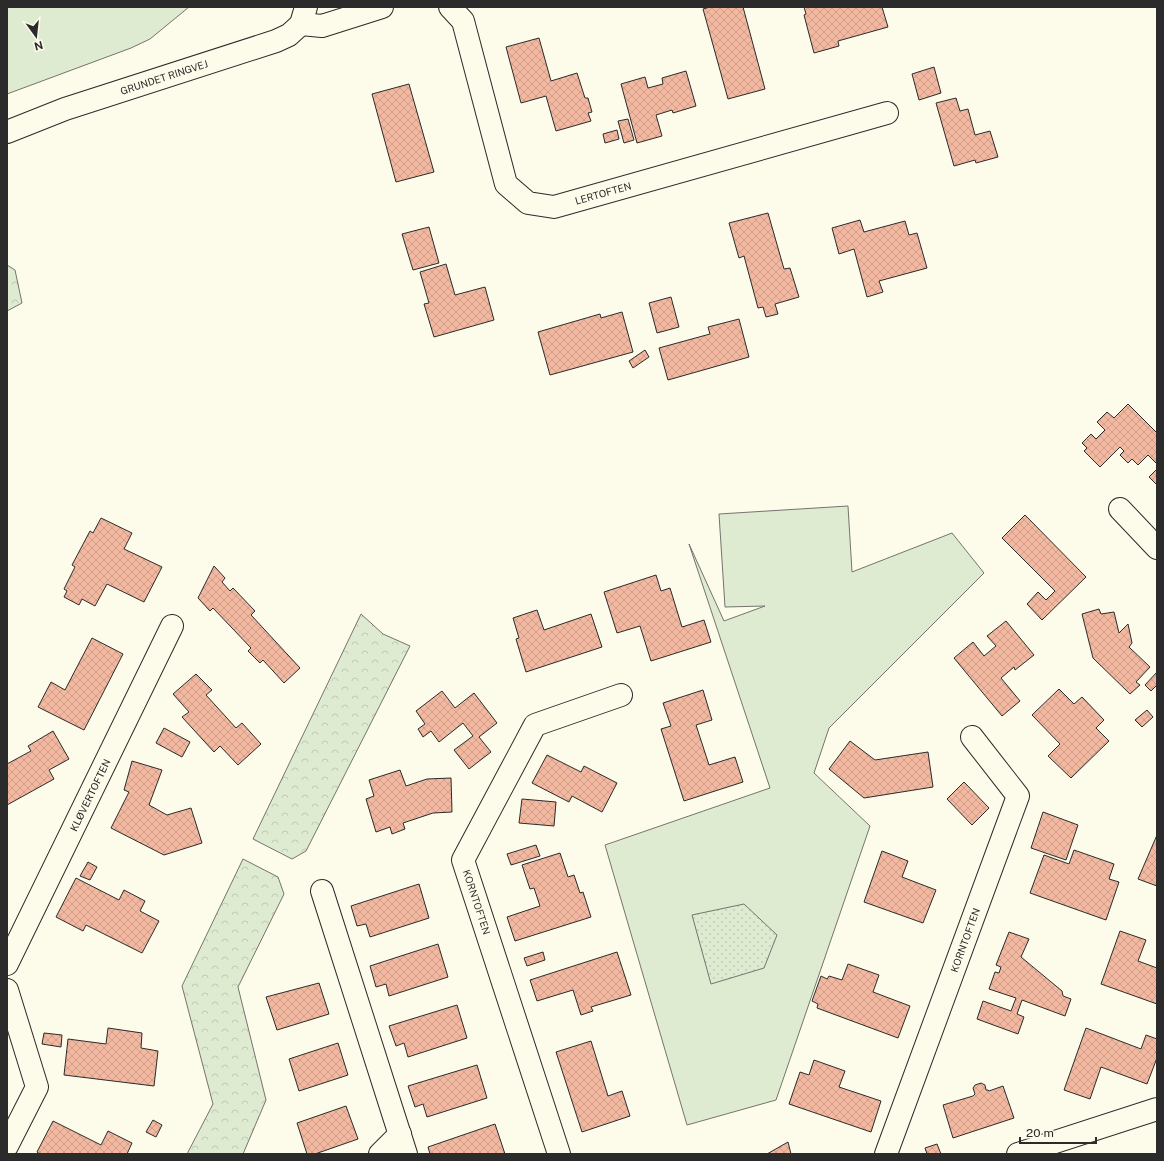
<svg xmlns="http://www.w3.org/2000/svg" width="1164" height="1161" viewBox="0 0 1164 1161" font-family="'Public Sans',sans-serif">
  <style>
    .grass { fill: #deebd1; stroke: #74746e }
    .forest { fill: url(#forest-crowns); stroke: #74746e }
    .park { fill: url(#park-dots); stroke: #74746e }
    .building { fill: url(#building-cross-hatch); stroke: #2b2b2b }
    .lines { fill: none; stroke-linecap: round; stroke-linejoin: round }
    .minor-casing { stroke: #2b2b2b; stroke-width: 24 }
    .minor { stroke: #fdfbea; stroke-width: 22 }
    .labels { text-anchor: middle; stroke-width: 3; stroke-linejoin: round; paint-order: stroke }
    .street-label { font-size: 10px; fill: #2b2b2b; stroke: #fdfbea }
  </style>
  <defs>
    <pattern id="forest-crowns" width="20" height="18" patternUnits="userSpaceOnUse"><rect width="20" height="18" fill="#deebd1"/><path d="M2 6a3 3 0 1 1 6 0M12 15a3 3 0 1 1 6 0" fill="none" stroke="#bfcab4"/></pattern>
    <pattern id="park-dots" width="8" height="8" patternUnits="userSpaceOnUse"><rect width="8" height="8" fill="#deebd1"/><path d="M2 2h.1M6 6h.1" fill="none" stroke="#bfcab4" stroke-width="1.8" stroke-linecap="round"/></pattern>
    <pattern id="building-cross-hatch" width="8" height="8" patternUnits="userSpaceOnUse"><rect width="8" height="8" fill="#f2b8a0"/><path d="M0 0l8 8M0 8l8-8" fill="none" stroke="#d09e8a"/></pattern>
  </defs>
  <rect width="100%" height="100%" fill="#fdfbea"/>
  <g class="grass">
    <path d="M7 7H189L150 39 131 48 7 94Z"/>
    <path d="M848 506 852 572 952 533 984 573 829 728 814 773 870 826 776 1100 687 1125 605 845 770 788 689 544 724 621 765 606 725 607 719 514Z"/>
  </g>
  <g class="forest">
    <path d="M7 265 15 270 22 303 7 311Z"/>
    <path d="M361 614 383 634 410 646 306 851 292 859 253 839Z"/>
    <path d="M243 859 278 877 284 894 238 987 266 1100 243 1154H187L213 1104 182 986Z"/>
  </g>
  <path class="park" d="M744 904 777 935 764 968 711 984 692 915Z"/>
  <g class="building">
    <path d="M710 7H743L765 89 728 99 703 9Z"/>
    <path d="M804 7H882L888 27 838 41 839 46 814 53 804 15 806 14Z"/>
    <path d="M539 38 551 81 577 73 585 98H588L592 112 588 113 591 121 556 131 546 96 521 103 506 47Z"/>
    <path d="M934 67 941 93 919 100 912 74Z"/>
    <path d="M686 71 696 106 673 113 672 110 656 115 662 136 637 143 621 84 645 77 648 88 663 84 662 78Z"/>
    <path d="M409 84 434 172 396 182 372 94Z"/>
    <path d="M956 98 960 111 968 109 975 135 990 131 998 157 976 163 975 160 954 166 936 103Z"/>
    <path d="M628 119 634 140 624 143 618 121Z"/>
    <path d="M617 130 619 139 605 143 603 134Z"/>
    <path d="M768 213 784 269 790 268 799 297 775 304 778 314 766 317 763 307 758 308 744 256 739 258 729 223Z"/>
    <path d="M860 220 864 232 905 221 909 235 917 233 927 268 879 281 883 292 867 297 854 249 839 254 832 228Z"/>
    <path d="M429 227 439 263 413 270 402 234Z"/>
    <path d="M446 264 455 295 485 287 494 320 434 337 424 304 429 303 420 272Z"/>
    <path d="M671 297 679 327 657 333 649 303Z"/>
    <path d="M622 312 633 352 550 375 538 332 600 314 601 318Z"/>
    <path d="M739 319 749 357 668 380 659 348 710 334 708 327Z"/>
    <path d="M645 350 649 357 633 368 629 361Z"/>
    <path d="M1128 404 1157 433V464L1148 455 1138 465 1132 459 1128 463 1120 455 1124 451 1120 447 1100 467 1084 451 1087 448 1082 443 1091 434 1096 439 1105 430 1097 422 1107 412 1114 418Z"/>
    <path d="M1156 470 1157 472V485L1149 477Z"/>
    <path d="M1025 515 1086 577 1042 620 1027 604 1038 592 1046 600 1055 591 1002 538Z"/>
    <path d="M101 518 132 533 124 549 162 567 144 602 107 584 95 606 82 599 79 605 64 597 67 591 64 589 75 567 72 565 90 531 93 533Z"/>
    <path d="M214 566 225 578 222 582 230 591 233 588 255 611 251 615 300 668 284 683 263 660 260 663 248 651 251 648 213 608 210 611 198 598Z"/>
    <path d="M656 575 661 591 670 588 682 627 704 620 711 642 651 661 640 626 617 633 604 592Z"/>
    <path d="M1099 609 1101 614 1114 612 1119 633 1128 624 1132 643 1129 647 1150 667 1136 682 1140 685 1130 694 1093 658 1082 614Z"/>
    <path d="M537 610 544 630 591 614 602 647 526 672 516 639 519 638 513 618Z"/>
    <path d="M1006 621 1034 655 1015 670 1014 667 1001 678 1020 701 1002 716 954 658 973 642 984 656 996 646 987 636Z"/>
    <path d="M92 638 123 654 84 730 38 707 51 682 65 690Z"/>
    <path d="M1157 672V685L1151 691 1145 685Z"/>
    <path d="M196 674 212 690 206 695 236 728 242 723 261 744 238 765 220 746 214 752 182 717 189 712 173 694Z"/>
    <path d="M1059 689 1074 704 1082 697 1104 720 1096 728 1109 741 1071 778 1048 756 1060 744 1032 715Z"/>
    <path d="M703 690 712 720 696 725 709 765 735 757 743 782 684 801 661 729 671 726 663 703Z"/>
    <path d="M442 691 455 708 474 693 497 723 479 737 491 752 469 769 454 750 473 736 463 723 439 742 431 731 423 737 418 729 425 724 416 711Z"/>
    <path d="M1147 710 1153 717 1142 727 1135 720Z"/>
    <path d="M164 728 190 742 182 757 156 743Z"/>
    <path d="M53 731 69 759 49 770 54 779 7 805V764L31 751 28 746Z"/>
    <path d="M850 741 875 760 928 752 933 787 864 798 829 769Z"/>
    <path d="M547 755 581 772 584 766 617 783 602 812 572 796 569 802 532 783Z"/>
    <path d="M132 761 162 770 149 805 167 815 191 808 202 843 164 855 111 828 129 792 124 790Z"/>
    <path d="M400 770 406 786 427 779 451 778 452 812 433 813 403 823 405 829 392 834 390 827 376 832 366 799 374 796 369 780Z"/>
    <path d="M964 782 989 808 972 825 947 799Z"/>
    <path d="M522 799 556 802 554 826 519 823Z"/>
    <path d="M1043 812 1078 825 1066 860 1031 848Z"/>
    <path d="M1157 835V886L1138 879Z"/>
    <path d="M536 845 540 856 511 865 507 854Z"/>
    <path d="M1074 850 1114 864 1109 879 1119 882 1106 920 1030 893 1044 855 1069 864Z"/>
    <path d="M882 851 908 861 902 877 936 890 923 923 864 902Z"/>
    <path d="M560 853 568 877 574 875 580 893 583 892 591 917 515 941 507 917 540 906 534 888 530 889 522 865Z"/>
    <path d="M88 862 97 867 90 880 80 876Z"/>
    <path d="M76 878 119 900 124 890 145 901 140 911 159 921 142 953 86 925 83 931 56 917Z"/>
    <path d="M419 884 429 918 370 937 366 924 357 926 351 906Z"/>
    <path d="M1120 931 1146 940 1138 961 1157 968V1004L1101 984Z"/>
    <path d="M1009 932 1029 939 1021 957 1062 991 1063 996 1071 999 1065 1016 1022 1000 1017 1014 1024 1017 1018 1034 977 1019 983 1001 1011 1011 1016 998 989 989 995 972 999 973 1001 967 996 965Z"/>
    <path d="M438 944 448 977 389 996 386 984 376 987 370 966Z"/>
    <path d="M543 952 545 960 527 966 524 958Z"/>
    <path d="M617 952 631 995 591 1007 593 1011 581 1015 573 990 537 1001 530 980Z"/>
    <path d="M848 964 879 975 873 992 910 1006 898 1038 817 1008 818 1004 812 1001 821 976 827 979 829 976 842 980Z"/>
    <path d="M319 983 329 1014 277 1030 266 997Z"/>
    <path d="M457 1005 467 1038 408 1057 404 1043 396 1046 389 1026Z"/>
    <path d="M108 1028 142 1033 141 1048 158 1051 154 1086 64 1075 68 1039 106 1044Z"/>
    <path d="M1086 1028 1141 1049 1146 1035 1157 1039V1050L1156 1053 1157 1054V1058L1147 1084 1101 1067 1090 1099 1064 1090Z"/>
    <path d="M44 1033 62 1035 61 1047 42 1044Z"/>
    <path d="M591 1041 608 1096 622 1091 630 1116 582 1132 556 1052Z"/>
    <path d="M338 1043 348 1075 299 1091 289 1059Z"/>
    <path d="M814 1060 845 1071 839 1087 881 1101 871 1132 789 1104 800 1072 809 1075Z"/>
    <path d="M477 1065 487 1098 427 1117 423 1104 415 1107 408 1086Z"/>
    <path d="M981 1083 985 1085 986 1090H988L989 1091 1003 1086 1014 1118 953 1138 943 1105 973 1096 975 1094 973 1088 975 1085Z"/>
    <path d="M346 1106 358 1139 315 1154H307L297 1123Z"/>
    <path d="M153 1120 162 1125 156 1137 146 1132Z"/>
    <path d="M53 1121 101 1145 108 1131 132 1143 127 1154H40L37 1152Z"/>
    <path d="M495 1124 505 1154H430L428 1147Z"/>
    <path d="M788 1142 791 1154H767Z"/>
    <path d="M937 1144 941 1154H927L925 1148Z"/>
  </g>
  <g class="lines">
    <defs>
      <g id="minor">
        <path d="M450 7 463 21 506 184 528 203 554 207 887 113"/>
        <path d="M301 24 322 26 382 7"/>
        <path d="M7 132 65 109 276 41 289 35 301 24 306 7"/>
        <path d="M1120 509 1157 548"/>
        <path d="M322 891 406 1154"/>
        <path d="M7 964 172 626"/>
        <path d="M7 990 37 1087 7 1146"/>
        <path d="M380 1154 400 1134"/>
        <path d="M559 1154 463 860 535 725 621 695"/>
        <path d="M886 1154 1018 796 972 737"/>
        <path d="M1018 1154 1157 1109"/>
      </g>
    </defs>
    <use href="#minor" class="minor-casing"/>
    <use href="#minor" class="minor"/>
  </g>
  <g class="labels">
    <g class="street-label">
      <text transform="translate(164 77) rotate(-18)" y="4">GRUNDET RINGVEJ</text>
      <text transform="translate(603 193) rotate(-16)" y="4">LERTOFTEN</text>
      <text transform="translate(90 795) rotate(-64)" y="4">KLØVERTOFTEN</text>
      <text transform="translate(477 902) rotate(72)" y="4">KORNTOFTEN</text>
      <text transform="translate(965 940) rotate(-70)" y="4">KORNTOFTEN</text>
    </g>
  </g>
  <rect width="1164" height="1161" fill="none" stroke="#2b2b2b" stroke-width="16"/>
  <g transform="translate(36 36) rotate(165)" stroke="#fdfbea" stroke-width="3" paint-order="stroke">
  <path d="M0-3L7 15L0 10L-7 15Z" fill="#2b2b2b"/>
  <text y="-6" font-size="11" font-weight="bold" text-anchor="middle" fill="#2b2b2b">N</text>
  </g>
  <path d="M1020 1137v6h76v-6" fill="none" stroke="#2b2b2b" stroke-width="2"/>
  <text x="1026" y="1137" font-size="12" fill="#2b2b2b" stroke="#fdfbea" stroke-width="3" paint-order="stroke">20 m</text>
</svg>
